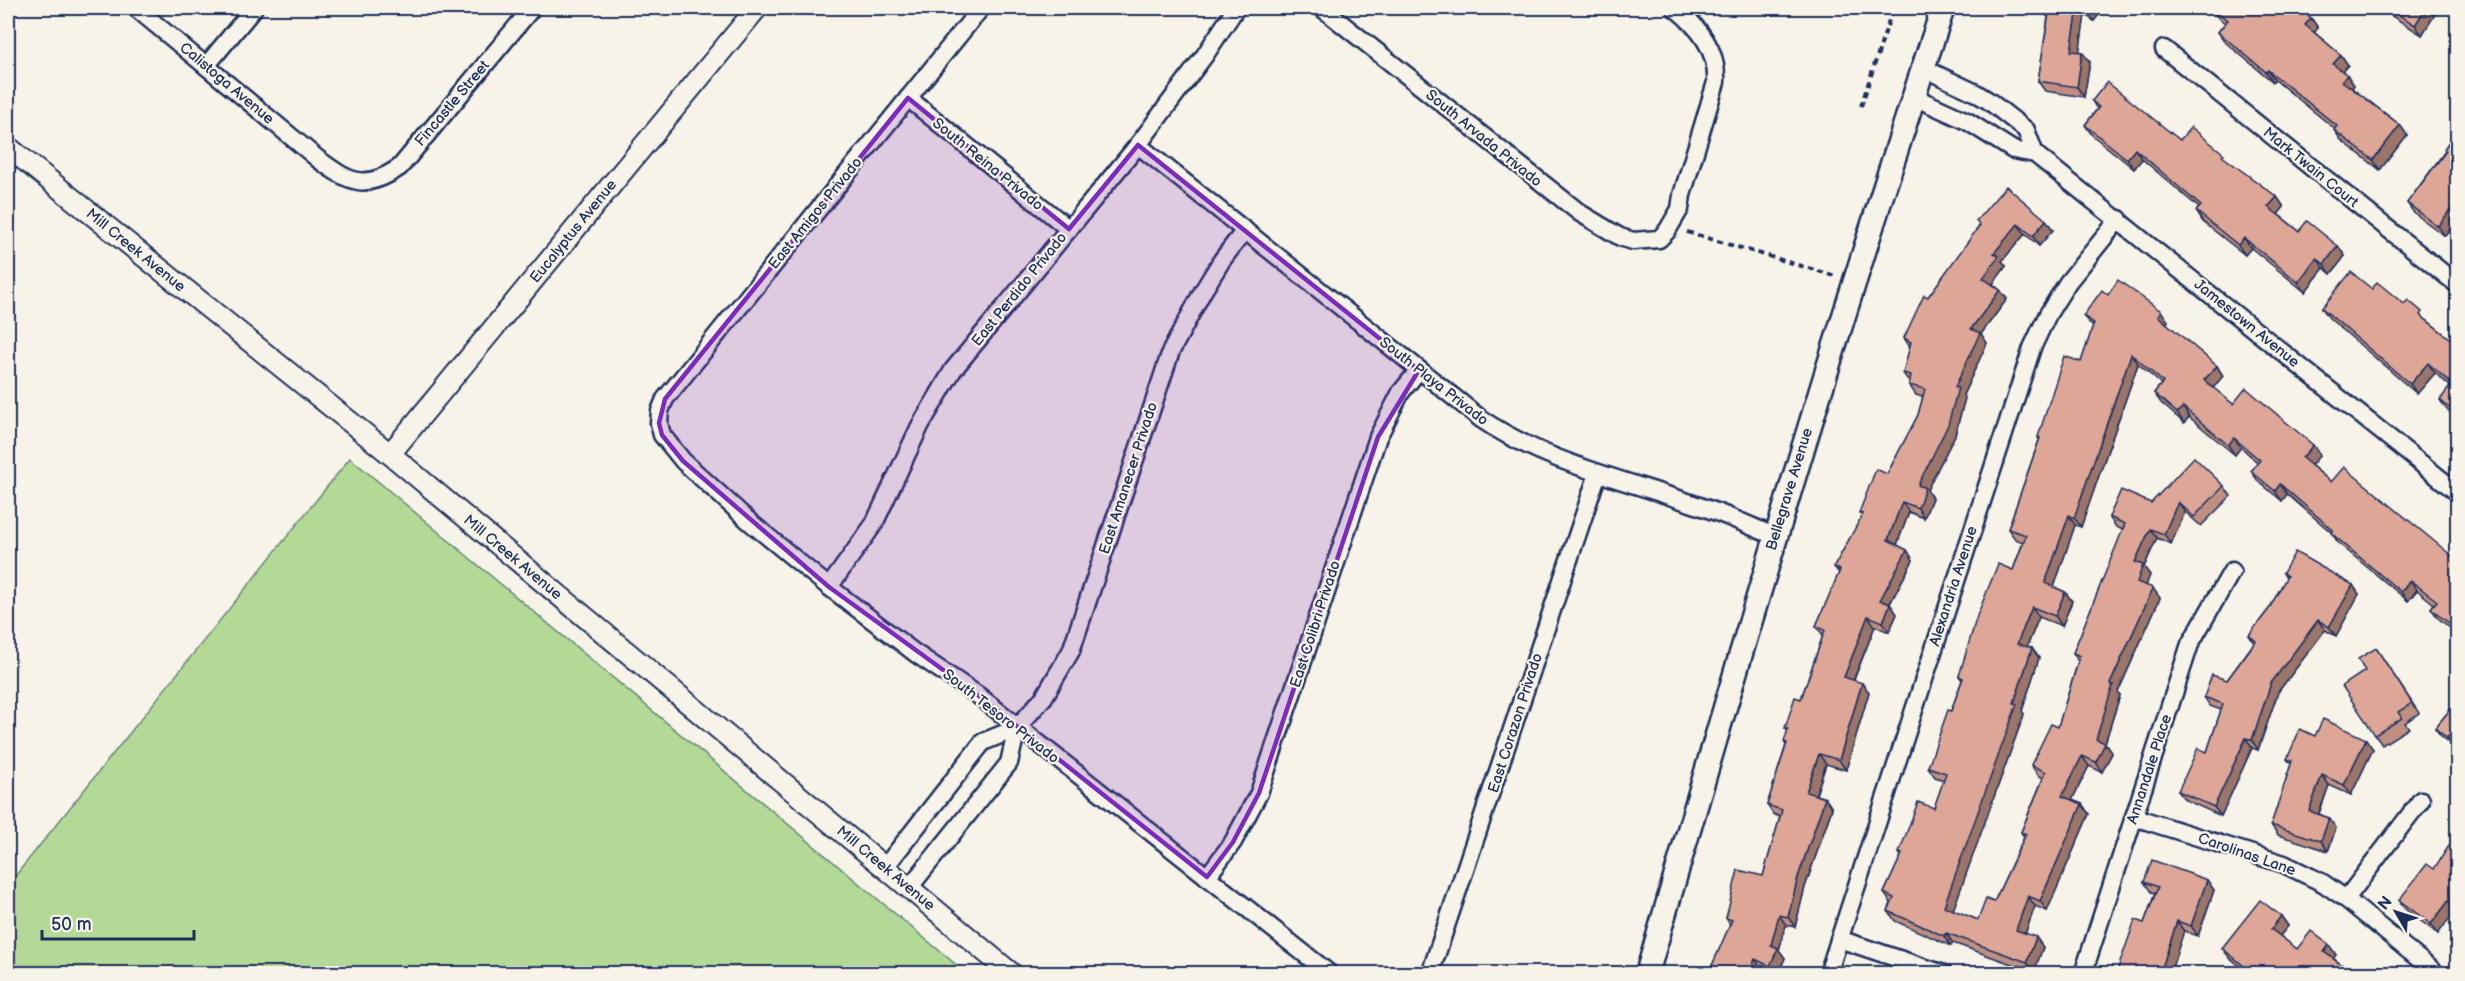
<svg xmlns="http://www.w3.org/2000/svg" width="2465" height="981" viewBox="0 0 2465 981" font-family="'Balsamiq Sans',sans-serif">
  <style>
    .green { fill: #b2d995; stroke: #66847a; stroke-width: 1.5 }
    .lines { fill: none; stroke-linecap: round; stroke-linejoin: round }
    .minor-casing { stroke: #1b2f5e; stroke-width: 21 }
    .tertiary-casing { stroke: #1b2f5e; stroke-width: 24 }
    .secondary-casing { stroke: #1b2f5e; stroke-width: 27 }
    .path { stroke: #1b2f5e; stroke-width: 4; stroke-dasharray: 6 4.5; stroke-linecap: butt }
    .minor { stroke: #f7f3e8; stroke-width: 16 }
    .tertiary { stroke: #f7f3e8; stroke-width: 20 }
    .secondary { stroke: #f7f3e8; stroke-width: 22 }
    .wall { fill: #bf8f82; stroke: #1b2f5e; stroke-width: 1.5 }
    .shaded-wall { fill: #9b746a; stroke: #1b2f5e; stroke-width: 1.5 }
    .building { fill: #dea697; stroke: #1b2f5e; stroke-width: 1.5 }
    .marked { fill: #7b2cbf; fill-opacity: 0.2; stroke: #7b2cbf; stroke-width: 4.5; stroke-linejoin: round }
    .labels { text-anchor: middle; stroke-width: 4.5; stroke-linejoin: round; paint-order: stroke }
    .street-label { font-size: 15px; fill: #1b2f5e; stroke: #f7f3e8 }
  </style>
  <rect width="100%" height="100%" fill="#f7f3e8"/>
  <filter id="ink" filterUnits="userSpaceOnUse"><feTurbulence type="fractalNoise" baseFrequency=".0167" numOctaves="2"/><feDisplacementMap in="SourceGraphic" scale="12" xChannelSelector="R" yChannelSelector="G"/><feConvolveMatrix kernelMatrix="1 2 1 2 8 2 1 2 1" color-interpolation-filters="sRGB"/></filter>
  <g filter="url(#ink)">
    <path class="green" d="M350 458 966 973H8V885Z"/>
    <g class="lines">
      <defs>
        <g id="minor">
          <path d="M136 8 318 159C350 183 365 191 400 167L532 8"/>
          <path d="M981 8 665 399 660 411 659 423 662 435 683 461 750 522 829 587 915 653 979 696 1330 974"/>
          <path d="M1322 8 1580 213 1620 237 1633 241 1659 239 1667 231 1680 209 1682 195 1716 82C1718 50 1699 27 1675 8"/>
          <path d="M2164 49 2458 285"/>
          <path d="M206 66 254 8"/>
          <path d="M1923 68 1976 93 1989 101 2026 130 2035 154"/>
          <path d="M1914 97 1967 121 2013 150 2035 154 2458 493"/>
          <path d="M908 98 1069 229"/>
          <path d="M1138 145 1481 419C1548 464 1627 480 1702 507 1727 515 1750 526 1774 536"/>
          <path d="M829 587 874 524 920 426 953 370 1138 145 1205 55 1236 8"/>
          <path d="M1017 728 1044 697 1071 651 1171 351 1203 291 1222 260 1245 230"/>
          <path d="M2134 817 2284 864 2323 883 2346 899 2437 974"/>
          <path d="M885 867 983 742 1017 728 1009 763 909 888"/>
          <path d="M1207 877 1233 842 1259 793 1378 437 1401 392 1419 370"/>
          <path d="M2346 899 2421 800"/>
          <path d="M1839 939 1944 974"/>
          <path d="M1430 974 1598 473"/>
          <path d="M1828 974 2032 348 2048 314 2068 282 2119 219"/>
          <path d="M2083 974 2190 644 2232 571"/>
        </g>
        <g id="tertiary">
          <path d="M8 147 390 454 1012 974"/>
          <path d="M390 454 757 8"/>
        </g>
        <path id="secondary" d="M1647 974C1741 650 1837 327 1943 8"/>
      </defs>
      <use href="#minor" class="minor-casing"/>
      <use href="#tertiary" class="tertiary-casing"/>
      <use href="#secondary" class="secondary-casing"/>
      <g class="path">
        <path d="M1861 106 1893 8"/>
        <path d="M1687 232 1835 276"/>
      </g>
      <use href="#minor" class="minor"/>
      <use href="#tertiary" class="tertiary"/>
      <use href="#secondary" class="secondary"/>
    </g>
    <g class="wall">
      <path d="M2037 8H2104L2094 21 2085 15 2079 52 2090 62 2084 97 2045 91 2038 81 2048 17 2039 10Z"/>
      <path d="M2206 8H2299L2311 18 2318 28 2314 32 2341 55 2348 65 2342 71 2347 75 2354 85 2352 88 2400 125 2407 135 2380 170 2341 140 2334 130 2335 129 2275 80 2273 82 2225 42 2218 32 2225 23Z"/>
      <path d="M2379 8H2439L2422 35Z"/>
      <path d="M2092 101 2228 161 2277 197 2284 207 2278 214 2299 231 2338 246 2345 256 2331 274 2324 268 2305 292 2251 248 2245 255 2203 222 2196 211 2199 208 2142 159 2134 169 2092 135 2085 125 2097 109Z"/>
      <path d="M2457 130V220L2445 236 2414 213 2407 203 2445 151 2444 149Z"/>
      <path d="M2046 220 2053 230 2039 246 2025 234 2002 261 2006 266 1993 284 2000 290 2007 299 1981 334 1987 343 1963 395 1965 398 1955 435 1927 490 1932 498 1924 518 1909 512 1897 545 1907 550 1913 560 1890 604 1897 614 1889 632 1875 626 1854 680 1869 692 1846 770 1826 764 1816 795 1825 798 1832 808 1805 887 1795 927 1786 925 1779 950 1785 958 1778 974H1773L1762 969 1760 974H1711L1712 970 1711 968 1730 925 1726 918 1763 876 1780 817 1773 814 1767 805 1786 745 1784 742 1788 731 1785 728 1801 699 1823 635 1816 626 1839 573 1834 567 1862 516 1859 513 1887 474 1918 415 1923 397 1916 395 1909 385 1910 383 1903 373 1910 347 1904 338 1928 297 1980 226 1976 221Z"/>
      <path d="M2372 289 2404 304 2428 321 2457 344V418L2447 410 2440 400 2451 387 2435 373 2417 394 2329 318 2322 308Z"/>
      <path d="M2108 295 2168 321 2166 324 2217 366 2223 376 2213 388 2233 404 2320 455 2311 465 2331 482 2457 560V634L2438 618 2431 608 2434 604 2417 590 2408 601 2338 543 2332 533 2287 494 2282 501 2258 481 2251 471 2258 463 2241 447 2235 455 2189 417 2184 423 2161 403 2154 393 2161 384 2138 364 2081 527 2075 525 2054 587 2065 592 2072 601 2062 626 2039 617 2027 647 2039 658 2022 711 2024 714 1953 910 1978 920 1994 902 2024 837 2021 832 2043 778 2038 775 2031 765 2058 727 2078 661 2073 653 2123 530 2116 527 2109 517 2151 503 2224 486 2231 496 2201 526 2185 512 2171 544 2157 538 2144 567 2150 575 2146 585 2160 598 2118 692 2120 695 2105 743 2112 753 2102 772 2089 766 2072 800 2082 804 2089 814 2047 911 2035 906 2025 934 2043 947 2034 972 1953 943 1951 946 1895 921 1888 911 1891 903 1884 893 1901 856 1899 853 1934 808 1944 780 1935 777 1928 767 1951 711 1962 680 1959 676 2013 570 2023 542 2015 539 2008 529 2039 440 2038 437 2081 362 2093 327 2083 316Z"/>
      <path d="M2283 573 2359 594 2336 636 2325 630 2278 692 2258 750 2252 748 2221 816 2185 800 2178 791 2207 752 2221 710 2210 706 2204 697 2227 680 2254 643 2249 635 2269 609 2286 578Z"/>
      <path d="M2376 648 2419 713 2405 723 2409 728 2382 745 2375 735 2365 671Z"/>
      <path d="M2457 701V738L2452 745 2440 735 2435 728Z"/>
      <path d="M2315 736 2373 749 2351 795 2329 785 2319 814 2329 818 2336 828 2328 851 2278 835 2271 825 2291 764 2287 759Z"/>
      <path d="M2434 869 2438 934 2406 910 2399 900Z"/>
      <path d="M2207 880 2214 890 2198 936 2184 931 2144 923 2155 893 2151 892 2144 882Z"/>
      <path d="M2281 916 2288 926 2280 936 2297 949 2329 945 2336 955 2333 958 2354 974H2249L2229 957 2222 948Z"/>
    </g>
    <g class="shaded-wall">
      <path d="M2078 8H2080L2085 15 2078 61 2071 51Z"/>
      <path d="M2089 8H2104L2094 21 2087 11Z"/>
      <path d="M2426 8H2439L2422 35 2415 25Z"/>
      <path d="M2311 18 2318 28 2312 35 2305 25Z"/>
      <path d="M2082 52 2090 62 2084 97 2077 87Z"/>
      <path d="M2341 55 2348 65 2340 74 2333 64Z"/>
      <path d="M2268 70 2275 80 2273 82 2266 72Z"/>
      <path d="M2347 75 2354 85 2349 91 2342 81Z"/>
      <path d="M2400 125 2407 135 2380 170 2373 160Z"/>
      <path d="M2135 149 2142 159 2134 169 2127 159Z"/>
      <path d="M2277 197 2284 207 2276 217 2268 207Z"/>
      <path d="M2451 209 2457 220 2445 236 2438 226Z"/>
      <path d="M2046 220 2053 230 2039 246 2033 236Z"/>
      <path d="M2018 224 2025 234 2002 261 2006 266 1990 288 1983 278 1994 253Z"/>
      <path d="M2244 238 2251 248 2245 255 2238 245Z"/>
      <path d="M2338 246 2345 256 2331 274 2324 264Z"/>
      <path d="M2317 258 2324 268 2305 292 2298 282Z"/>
      <path d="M2000 290 2007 299 1981 334 1987 343 1963 395 1965 398 1955 435 1927 490 1932 498 1924 518 1918 508V485L1971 329Z"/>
      <path d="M2161 311 2168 321 2164 326 2158 316Z"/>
      <path d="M2131 354 2138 364 2081 527 2074 518Z"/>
      <path d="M2428 363 2435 373 2417 394 2410 384Z"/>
      <path d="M2217 366 2223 376 2211 390 2204 380Z"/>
      <path d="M2183 407 2189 417 2184 423 2177 413Z"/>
      <path d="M2234 438 2241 447 2235 455 2228 445Z"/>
      <path d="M2313 445 2320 455 2309 468 2302 458Z"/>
      <path d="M2280 484 2287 494 2282 501 2275 491Z"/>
      <path d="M1902 502 1909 512 1895 550 1888 540Z"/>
      <path d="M2178 502 2185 512 2171 544 2164 534Z"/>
      <path d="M2069 515 2075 525 2052 593 2045 583Z"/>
      <path d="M2150 529 2157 538 2144 567 2150 575 2144 592 2137 582 2135 562Z"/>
      <path d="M1907 550 1913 560 1886 610 1880 600Z"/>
      <path d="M2410 580 2417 590 2408 601 2401 592Z"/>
      <path d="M2353 585 2359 594 2336 636 2329 627Z"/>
      <path d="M2153 588 2160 598 2118 692 2120 695 2104 746 2105 743 2112 753 2102 772 2096 762V739L2110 684Z"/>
      <path d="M2065 592 2072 601 2062 626 2055 616Z"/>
      <path d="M1890 604 1897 614 1889 632 1883 622Z"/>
      <path d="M2032 607 2039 617 2024 654 2017 644Z"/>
      <path d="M1868 616 1875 626 1851 686 1844 677Z"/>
      <path d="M2318 620 2325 630 2278 692 2258 750 2252 740 2271 683Z"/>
      <path d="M2032 648 2039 658 2022 711 2024 714 1951 916 1944 906 2014 703Z"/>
      <path d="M1862 683 1869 692 1846 770 1839 760Z"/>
      <path d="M2457 725V738L2452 745 2447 738Z"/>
      <path d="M2246 738 2252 748 2221 816 2214 807Z"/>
      <path d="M2366 739 2373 749 2351 795 2344 785Z"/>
      <path d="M1819 754 1826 764 1813 802 1806 792Z"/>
      <path d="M2082 756 2089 766 2069 806 2062 796Z"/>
      <path d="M2322 775 2329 785 2316 821 2309 811Z"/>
      <path d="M1825 798 1832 808 1805 887 1795 927 1788 917 1798 877Z"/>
      <path d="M2082 804 2089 814 2047 911 2040 901Z"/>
      <path d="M2329 818 2336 828 2328 851 2321 841Z"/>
      <path d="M2207 880 2214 890 2198 936 2191 926Z"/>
      <path d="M2457 890V909L2438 934 2431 924Z"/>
      <path d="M2028 896 2035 906 2023 940 2016 930Z"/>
      <path d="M1779 915 1786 925 1779 950 1785 958 1778 974H1776L1770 966 1771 945Z"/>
      <path d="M2281 916 2288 926 2278 938 2271 929Z"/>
      <path d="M2177 921 2184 931 2170 974H2160Z"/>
      <path d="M1946 933 1953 943 1951 946 1944 936Z"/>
      <path d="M2036 937 2043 947 2034 972 2027 962Z"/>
      <path d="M2329 945 2336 955 2331 961 2324 952Z"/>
      <path d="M1755 959 1762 969 1760 974H1749Z"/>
    </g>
    <g class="building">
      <path d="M2042 8H2078L2071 51 2082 52 2077 87 2038 81 2049 13Z"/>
      <path d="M2082 8H2089L2087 11Z"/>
      <path d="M2211 8H2299L2311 18 2305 25 2341 55 2333 64 2347 75 2342 81 2400 125 2373 160 2334 130 2337 126 2268 70 2266 72 2218 32 2228 20Z"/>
      <path d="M2388 8H2426L2415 25Z"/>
      <path d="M2107 82 2180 140 2191 127 2224 154 2222 156 2277 197 2268 207 2299 231 2307 221 2338 246 2324 264 2317 258 2298 282 2244 238 2238 245 2196 211 2201 206 2135 149 2127 159 2085 125 2099 107 2092 101Z"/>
      <path d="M2457 130V215L2451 209 2438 226 2407 203 2446 151 2444 149Z"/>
      <path d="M2006 186 2046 220 2033 236 2018 224 1994 253 1999 256 1983 278 2000 290 1971 329 1980 333 1955 387 1958 388 1948 425 1918 485 1925 488 1918 508 1902 502 1888 540 1907 550 1880 600 1890 604 1883 622 1868 616 1844 677 1862 683 1839 760 1819 754 1806 792 1825 798 1798 877 1788 917 1779 915 1771 945 1778 948 1770 966 1755 959 1749 974H1711L1712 968H1711L1732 920 1726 918 1738 870 1763 876 1782 810 1767 805 1787 743 1784 742 1788 729 1785 728 1795 697 1801 699 1825 630 1816 626 1840 570 1834 567 1863 514 1859 513 1876 469 1887 474 1918 415 1925 389 1909 385 1911 375 1903 373 1911 342 1904 338 1924 295 1928 297 1980 225 1976 221Z"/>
      <path d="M2351 272 2372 289 2377 282 2404 304 2408 300 2422 312 2420 315 2457 344V414L2440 400 2452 384 2428 363 2410 384 2322 308Z"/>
      <path d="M2118 280 2161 311 2158 316 2217 366 2204 380 2233 404 2246 388 2313 445 2302 458 2331 482 2344 467 2457 560V630L2431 608 2437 601 2410 580 2401 592 2331 533 2333 530 2280 484 2275 491 2251 471 2260 460 2234 438 2228 445 2183 407 2177 413 2154 393 2163 382 2131 354 2074 518 2069 515 2045 583 2065 592 2055 616 2032 607 2017 644 2032 648 2014 703 2017 704 1944 906 1978 920 1986 899 1994 902 2026 834 2021 832 2046 772 2031 765 2051 724 2058 727 2080 656 2073 653 2125 524 2109 517 2121 490 2151 503 2194 457 2224 486 2194 517 2178 502 2164 534 2150 529 2135 562 2143 565 2137 582 2153 588 2110 684 2113 685 2096 739 2105 743 2096 762 2082 756 2062 796 2082 804 2040 901 2028 896 2016 930 2036 937 2027 962 1946 933 1944 936 1888 911 1894 898 1884 893 1902 854 1899 853 1918 802 1934 808 1946 773 1928 767 1948 710 1951 711 1963 678 1959 676 1977 616 1998 564 2013 570 2026 535 2008 529 2040 438 2038 437 2064 356 2081 362 2094 323 2083 316 2102 290 2108 295Z"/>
      <path d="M2295 552 2353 585 2329 627 2318 620 2271 683 2252 740 2246 738 2214 807 2178 791 2198 748 2207 752 2223 704 2204 697 2212 675 2227 680 2256 641 2249 635 2269 609 2287 576 2283 573Z"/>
      <path d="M2376 648 2412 703 2398 712 2402 718 2375 735 2342 686 2365 671 2358 659Z"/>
      <path d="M2457 701V725L2447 738 2435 728Z"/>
      <path d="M2323 719 2366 739 2344 785 2322 775 2309 811 2329 818 2321 841 2271 825 2292 761 2287 759 2300 729 2315 736Z"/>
      <path d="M2456 835 2457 836V890L2431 924 2399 900 2427 864 2434 869Z"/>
      <path d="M2152 860 2207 880 2191 926 2177 921 2160 974H2116L2135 920 2144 923 2158 887 2144 882Z"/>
      <path d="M2260 900 2281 916 2271 929 2297 949 2311 931 2329 945 2324 952 2354 974H2266L2263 971 2261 974H2254L2222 948Z"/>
    </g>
  </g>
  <path class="marked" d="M908 98 1069 229 1138 145 1419 370 1378 437 1259 793 1233 842 1207 877 979 696 829 587 683 461 662 435 659 423 665 399Z"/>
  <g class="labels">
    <g class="street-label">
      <text transform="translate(227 83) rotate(40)" y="5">Calistoga Avenue</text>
      <text transform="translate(452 103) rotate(-50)" y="5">Fincastle Street</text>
      <text transform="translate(1484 138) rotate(39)" y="5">South Arvada Privado</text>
      <text transform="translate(988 164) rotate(39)" y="5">South Reina Privado</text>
      <text transform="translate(2311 167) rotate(39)" y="5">Mark Twain Court</text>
      <text transform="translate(815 213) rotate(-51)" y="5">East Amigos Privado</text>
      <text transform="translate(573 231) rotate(-51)" y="5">Eucalyptus Avenue</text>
      <text transform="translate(136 250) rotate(39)" y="5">Mill Creek Avenue</text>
      <text transform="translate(1019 289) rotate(-51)" y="5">East Perdido Privado</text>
      <text transform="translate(2247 323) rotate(39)" y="5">Jamestown Avenue</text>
      <text transform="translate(1434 381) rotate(38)" y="5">South Playa Privado</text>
      <text transform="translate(1128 478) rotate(-72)" y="5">East Amanecer Privado</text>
      <text transform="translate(1789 489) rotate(-73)" y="5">Bellegrave Avenue</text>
      <text transform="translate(513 557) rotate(40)" y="5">Mill Creek Avenue</text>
      <text transform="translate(1953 586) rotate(-72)" y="5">Alexandria Avenue</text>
      <text transform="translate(1315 624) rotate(-72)" y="5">East Colibri Privado</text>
      <text transform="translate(1001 716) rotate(38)" y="5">South Tesoro Privado</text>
      <text transform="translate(1515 723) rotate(-72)" y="5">East Corazon Privado</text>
      <text transform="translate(2149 769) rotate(-72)" y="5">Annandale Place</text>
      <text transform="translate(2247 854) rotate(19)" y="5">Carolinas Lane</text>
      <text transform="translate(886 868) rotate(40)" y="5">Mill Creek Avenue</text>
    </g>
  </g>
  <rect width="2465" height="981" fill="none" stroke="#f7f3e8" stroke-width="30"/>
  <rect x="15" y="15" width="2435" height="951" fill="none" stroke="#1b2f5e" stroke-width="2" filter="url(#ink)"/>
  <g transform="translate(2396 912) rotate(309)" stroke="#f7f3e8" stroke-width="4.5" paint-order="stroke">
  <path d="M0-4.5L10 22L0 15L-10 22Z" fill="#1b2f5e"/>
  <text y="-9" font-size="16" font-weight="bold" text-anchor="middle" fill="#1b2f5e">N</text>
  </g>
  <path d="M42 930v9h152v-9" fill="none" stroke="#1b2f5e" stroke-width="3"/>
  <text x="51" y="930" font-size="18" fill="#1b2f5e" stroke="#f7f3e8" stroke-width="4.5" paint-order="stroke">50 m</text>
</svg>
